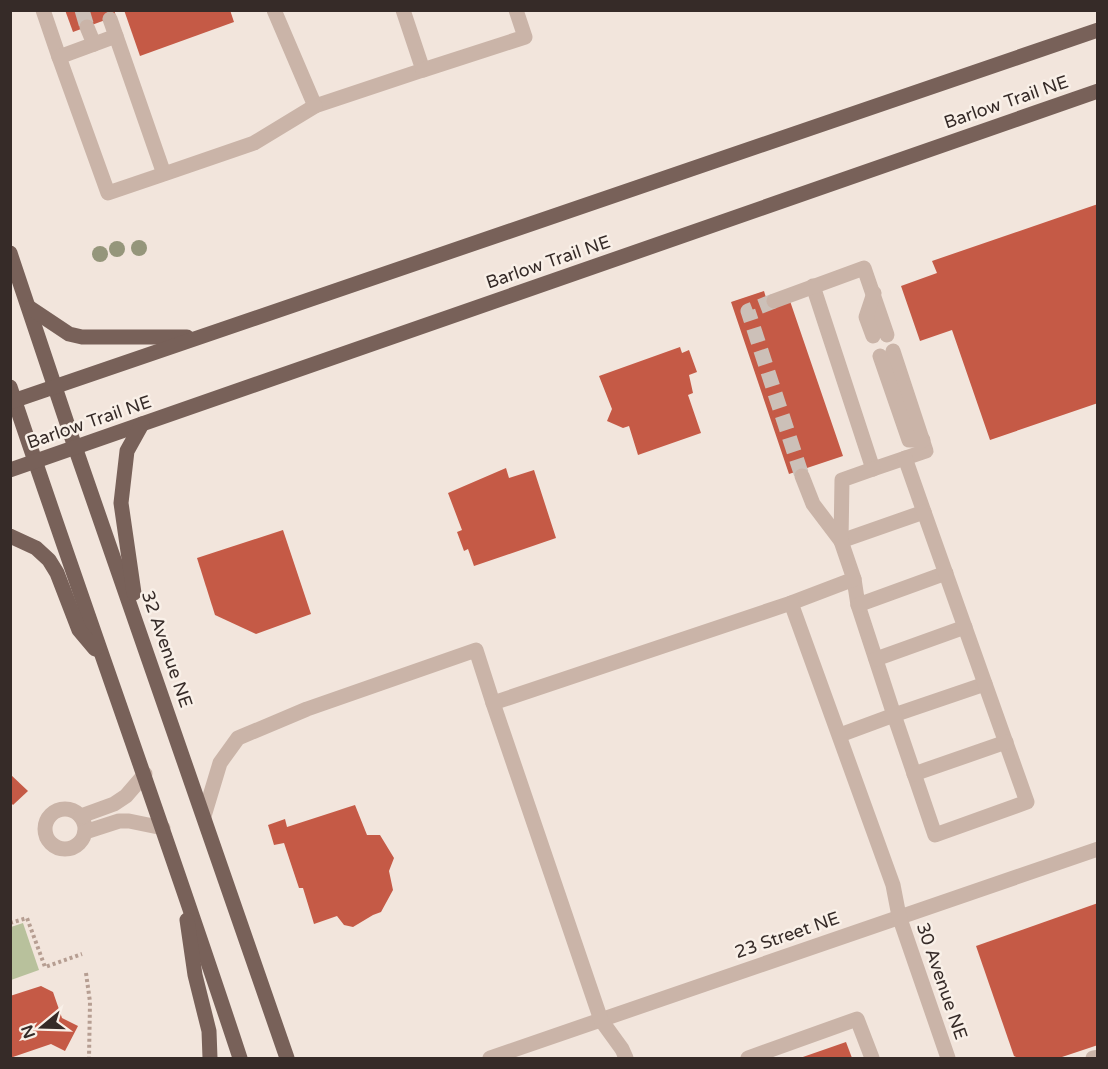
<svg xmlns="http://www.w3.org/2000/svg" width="1108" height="1069" viewBox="0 0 1108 1069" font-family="'Varela Round',sans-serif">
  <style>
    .green { fill: #b8c19c }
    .building { fill: #c55a46 }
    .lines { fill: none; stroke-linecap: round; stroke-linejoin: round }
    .minor-tunnel { stroke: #ccc0b8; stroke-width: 15; stroke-dasharray: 15 8; stroke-linecap: butt }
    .path { stroke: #b69e92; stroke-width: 4; stroke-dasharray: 3 3; stroke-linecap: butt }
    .minor { stroke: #cab4a8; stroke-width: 15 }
    .major { stroke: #786159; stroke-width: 15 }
    .tree { fill: #95967b }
    .labels { text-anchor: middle; stroke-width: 5; stroke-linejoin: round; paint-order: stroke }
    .street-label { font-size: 18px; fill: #362b28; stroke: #f9f0e8 }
  </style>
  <rect width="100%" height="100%" fill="#f2e5dc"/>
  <path class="green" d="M23 923 39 970 11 980V927Z"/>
  <g class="building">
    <path d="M65 10H114L116 16 73 32Z"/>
    <path d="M124 10H230L234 22 140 56Z"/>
    <path d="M1098 204V403L990 440 952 330 920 341 901 286 937 273 932 261Z"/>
    <path d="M764 291 769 308 790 301 843 456 789 474 731 302Z"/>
    <path d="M680 347 682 353 689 350 697 372 689 375 693 393 688 395 701 433 638 455 629 426 623 428 607 421 612 409 599 376Z"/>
    <path d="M506 468 509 478 534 470 556 538 474 566 468 549 464 551 457 532 462 530 448 493Z"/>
    <path d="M283 530 311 614 256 634 215 615 197 558Z"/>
    <path d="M10 774 28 791 13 805 10 802Z"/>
    <path d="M355 805 367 835H380L394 858 389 871 393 890 381 912 373 915 353 927 344 925 337 916 314 924 303 888H299L284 843 274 845 268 825 285 819 287 827Z"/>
    <path d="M1098 903V1045L1059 1058H1018L1014 1056 976 946Z"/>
    <path d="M41 986 53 992 62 1018 78 1026 65 1051 51 1044 10 1058V996Z"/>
    <path d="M846 1042 852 1058H800Z"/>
  </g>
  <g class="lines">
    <g class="minor-tunnel">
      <path d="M82 10 87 27"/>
      <path d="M774 301 748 311 802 476"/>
    </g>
    <g class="path">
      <path d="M10 923 27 918 45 967 82 954"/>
      <path d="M86 973 90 1002 89 1058"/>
    </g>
    <g class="minor">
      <path d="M43 10 59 57"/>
      <path d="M274 10 315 106 423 70 403 10"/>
      <path d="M110 19 116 36"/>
      <path d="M87 27 94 44"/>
      <path d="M423 70 525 37 516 10"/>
      <path d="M164 174 108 193 59 57 116 36 164 174 254 143 315 106"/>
      <path d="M813 286 873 469 926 451 893 351"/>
      <path d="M774 301 864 268 887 335"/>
      <path d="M873 336 866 317 874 293"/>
      <path d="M880 356 909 440H923"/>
      <path d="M841 541 924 512 905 458"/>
      <path d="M841 541 842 480 873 469"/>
      <path d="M854 579 858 605 894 715 985 684"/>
      <path d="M791 603 854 579 841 541 813 504 802 476"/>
      <path d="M858 605 946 573"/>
      <path d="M876 659 965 627"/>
      <path d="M840 735 894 715 935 835 1027 802 924 512"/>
      <path d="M914 774 1006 742"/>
      <circle cx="65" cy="829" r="20"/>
      <path d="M81 816 114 804 126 796 145 774"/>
      <path d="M204 816 220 763 238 738 307 709 476 650 493 703"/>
      <path d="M85 832 119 821H129L163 828"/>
      <path d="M490 1058 1098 849"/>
      <path d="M626 1058 622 1049 601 1020 493 703 791 603 893 885 899 916 948 1058"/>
      <path d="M748 1058 857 1019 872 1058"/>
      <path d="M1093 1058 1098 1057"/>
    </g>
    <g class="major">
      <path d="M10 253 75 447 287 1058"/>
      <path d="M30 308 69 334 82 337H187"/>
      <path d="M10 387C85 611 166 833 240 1058"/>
      <path d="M10 402 1098 30"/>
      <path d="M10 470 1098 91"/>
      <path d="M10 536 36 548 49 560 57 573 79 630 95 649"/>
      <path d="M134 593 121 503 127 451 142 424"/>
      <path d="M187 920 195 975 209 1031 210 1058"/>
    </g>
  </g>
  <g class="tree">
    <circle cx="139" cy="248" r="8"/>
    <circle cx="117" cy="249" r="8"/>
    <circle cx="100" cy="254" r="8"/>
  </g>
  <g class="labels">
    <g class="street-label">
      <text transform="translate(1006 102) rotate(-19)" y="6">Barlow Trail NE</text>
      <text transform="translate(548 262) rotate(-19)" y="6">Barlow Trail NE</text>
      <text transform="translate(89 422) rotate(-19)" y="6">Barlow Trail NE</text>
      <text transform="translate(167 649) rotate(71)" y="6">32 Avenue NE</text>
      <text transform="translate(787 935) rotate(-19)" y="6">23 Street NE</text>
      <text transform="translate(942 981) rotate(71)" y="6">30 Avenue NE</text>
    </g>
  </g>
  <rect width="1108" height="1069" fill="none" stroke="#362b28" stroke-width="24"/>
  <g transform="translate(42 1027) rotate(251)" stroke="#f9f0e8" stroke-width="4.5" paint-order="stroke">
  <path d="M0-4.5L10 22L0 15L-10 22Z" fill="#362b28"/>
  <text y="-9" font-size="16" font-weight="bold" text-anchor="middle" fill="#362b28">N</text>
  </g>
</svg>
